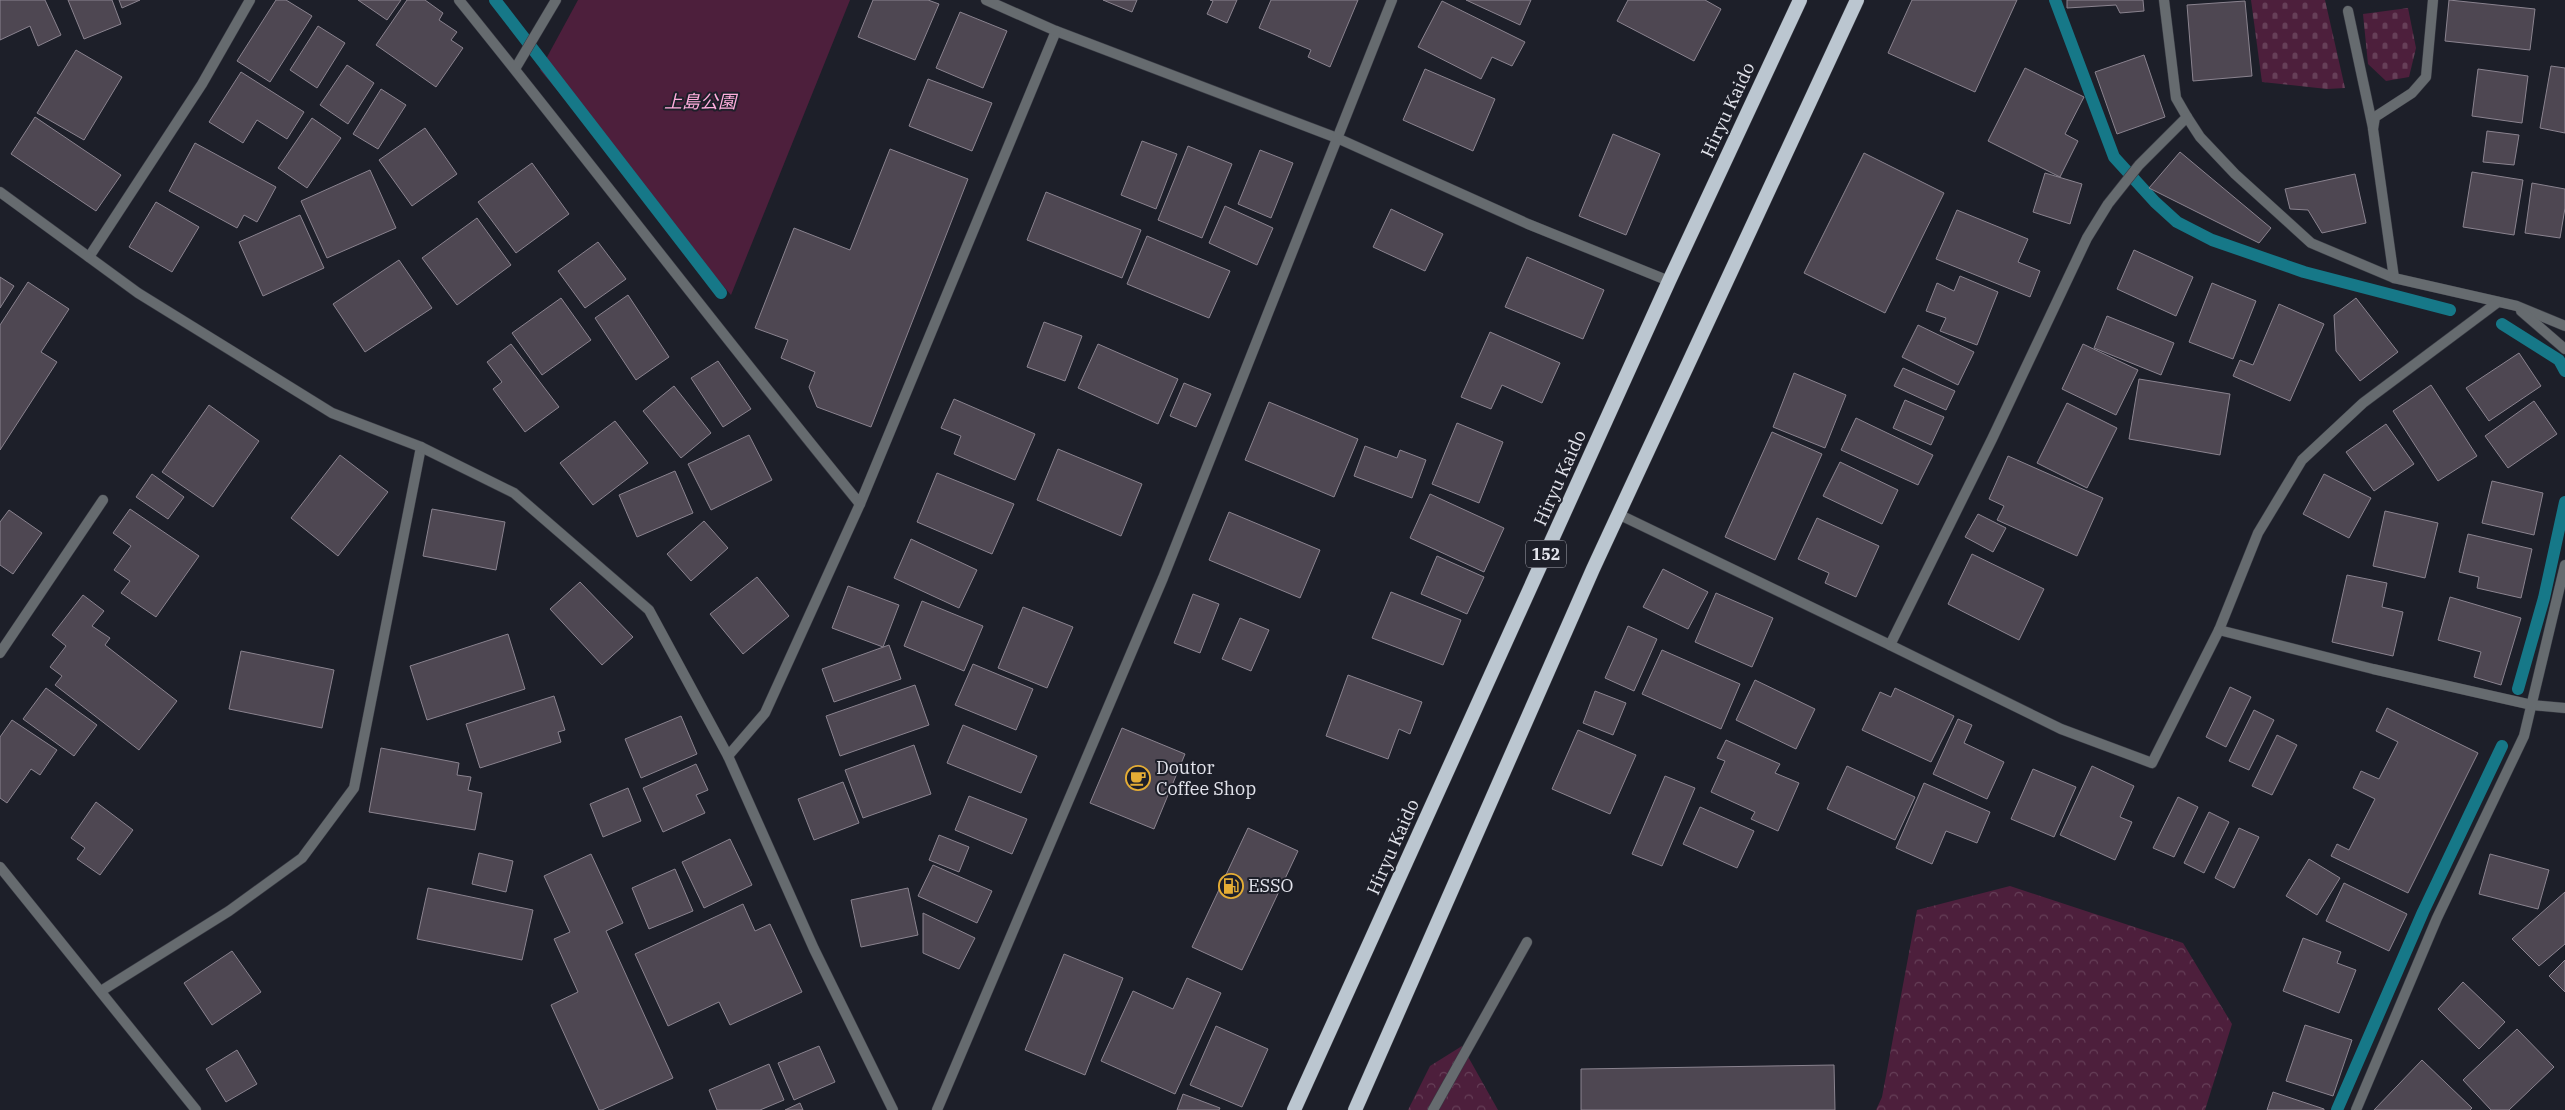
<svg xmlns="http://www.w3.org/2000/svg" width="2565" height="1110" viewBox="0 0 2565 1110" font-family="'IBM Plex Serif','Noto Sans JP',serif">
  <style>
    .green { fill: #4d1f3c }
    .forest { fill: url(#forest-crowns) }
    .cemetery { fill: url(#cemetery-stones) }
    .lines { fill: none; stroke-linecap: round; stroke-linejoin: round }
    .stream { stroke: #167888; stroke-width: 12 }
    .building { fill: #4e4752; stroke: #8a838f }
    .service-casing { stroke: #393b44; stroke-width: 11 }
    .minor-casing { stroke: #393b44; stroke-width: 11 }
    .tertiary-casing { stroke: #393b44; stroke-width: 11 }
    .trunk-casing { stroke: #393b44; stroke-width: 15 }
    .service { stroke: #666b6f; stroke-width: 10 }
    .minor { stroke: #666b6f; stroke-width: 10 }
    .tertiary { stroke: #666b6f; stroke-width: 10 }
    .trunk { stroke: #bbc6d0; stroke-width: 14 }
    .labels { text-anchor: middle; stroke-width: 4; stroke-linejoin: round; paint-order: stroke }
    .shield { fill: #1d1f29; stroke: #a8a9b2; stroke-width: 1 }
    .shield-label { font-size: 16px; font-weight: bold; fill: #e3e4ec }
    .park-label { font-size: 18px; font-style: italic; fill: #feaedd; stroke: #1d1f29 }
    .street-label { font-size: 18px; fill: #e3e4ec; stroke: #1d1f29 }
    .poi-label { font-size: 18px; fill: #e3e4ec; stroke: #1d1f29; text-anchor: start }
  </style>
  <defs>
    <pattern id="forest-crowns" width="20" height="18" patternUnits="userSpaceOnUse" patternTransform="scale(1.25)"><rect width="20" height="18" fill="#4d1f3c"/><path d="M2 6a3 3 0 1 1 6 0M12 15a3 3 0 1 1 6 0" fill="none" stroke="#663f58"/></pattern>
    <pattern id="cemetery-stones" width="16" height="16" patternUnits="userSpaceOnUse" patternTransform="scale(1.25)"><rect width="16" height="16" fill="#4d1f3c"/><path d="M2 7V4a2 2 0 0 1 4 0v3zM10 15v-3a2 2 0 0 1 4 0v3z" fill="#663f58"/></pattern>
  </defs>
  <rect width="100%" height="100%" fill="#1d1f29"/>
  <path class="green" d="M578 0H850L731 295 540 70Z"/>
  <g class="forest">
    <path d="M2010 886 2183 943 2232 1024 2205 1110H1876L1882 1097 1917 910Z"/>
    <path d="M1462 1046 1498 1110H1408L1430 1066Z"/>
  </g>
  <g class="cemetery">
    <path d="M2251 0H2325L2345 88 2327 89 2262 82Z"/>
    <path d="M2408 8 2416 48 2409 77 2386 81 2368 64 2363 14Z"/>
  </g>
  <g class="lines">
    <g class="stream">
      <path d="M495 0 721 293"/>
      <path d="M2055 0 2114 157 2155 202 2177 222 2212 240 2304 272 2450 310"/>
      <path d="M2502 324 2559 360 2565 371"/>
      <path d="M2518 689 2544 598 2565 502"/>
      <path d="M2337 1110 2423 912 2502 746"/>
    </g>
  </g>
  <g class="building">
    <path d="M0 0H45L61 35 38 46 30 26 0 40Z"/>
    <path d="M68 0H112L121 24 84 39Z"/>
    <path d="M119 0H140L122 8Z"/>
    <path d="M276 0H286L312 16 270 82 237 61Z"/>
    <path d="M358 0H401L387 20Z"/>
    <path d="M407 0H425L443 13 439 20 457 32 451 40 463 48 436 87 376 45Z"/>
    <path d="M873 0H928L939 4 915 60 858 37Z"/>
    <path d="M1103 0H1137L1132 12Z"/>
    <path d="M1210 0H1237L1227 23 1207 14 1213 1Z"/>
    <path d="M1271 0H1358L1330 67 1308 57 1311 50 1259 28Z"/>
    <path d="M1466 0H1531L1520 25Z"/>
    <path d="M1628 0H1705L1721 9 1694 61 1617 21Z"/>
    <path d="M1912 0H2017L1975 92 1888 53Z"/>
    <path d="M2067 0H2143L2144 11 2120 13 2116 5 2067 8Z"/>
    <path d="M2449 0 2535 9 2530 50 2445 41Z"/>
    <path d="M1442 1 1525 42 1512 66 1492 57 1481 79 1418 47Z"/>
    <path d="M2245 1 2252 76 2193 81 2187 5Z"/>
    <path d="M960 12 1007 31 983 88 936 68Z"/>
    <path d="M318 26 345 43 317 88 290 70Z"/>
    <path d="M76 50 122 77 84 140 37 113Z"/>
    <path d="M2144 55 2165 117 2117 134 2095 72Z"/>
    <path d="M347 65 374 83 348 124 320 105Z"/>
    <path d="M2551 66 2565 68V133L2540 128Z"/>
    <path d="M2025 68 2084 97 2065 134 2078 141 2060 177 1988 141Z"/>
    <path d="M1425 69 1495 99 1473 151 1403 120Z"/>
    <path d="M2478 69 2528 76 2522 123 2472 116Z"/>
    <path d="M241 72 304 112 287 139 257 120 243 143 209 122Z"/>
    <path d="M928 79 992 103 972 151 909 126Z"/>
    <path d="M381 89 406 105 378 149 353 134Z"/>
    <path d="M35 117 121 175 96 211 11 154Z"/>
    <path d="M312 118 341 138 307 188 278 168Z"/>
    <path d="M425 128 457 174 412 206 379 160Z"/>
    <path d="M2487 131 2519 135 2514 165 2483 162Z"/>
    <path d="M1613 134 1660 154 1626 235 1579 216Z"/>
    <path d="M1142 141 1177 154 1156 209 1121 195Z"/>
    <path d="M195 143 276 187 257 222 244 215 237 228 169 191Z"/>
    <path d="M1188 146 1232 164 1202 238 1158 220Z"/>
    <path d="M890 149 968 179 871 427 817 407 809 387 815 372 781 358 788 340 755 328 794 228 850 250Z"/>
    <path d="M1260 150 1293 163 1271 218 1238 204Z"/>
    <path d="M2180 152 2271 228 2259 243 2149 188Z"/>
    <path d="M1864 153 1944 193 1885 313 1804 273Z"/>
    <path d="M532 163 569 214 516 253 478 202Z"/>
    <path d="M370 170 396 228 327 258 301 201Z"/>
    <path d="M2472 172 2523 180 2514 235 2463 227Z"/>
    <path d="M2045 173 2082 184 2070 224 2033 212Z"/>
    <path d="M2355 174 2366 223 2322 233 2308 210 2290 209 2285 189Z"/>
    <path d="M2532 183 2565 189V208L2560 238 2525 233Z"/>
    <path d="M1046 192 1141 230 1122 278 1027 240Z"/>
    <path d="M156 202 199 227 172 272 129 247Z"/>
    <path d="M1225 206 1273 228 1257 265 1209 243Z"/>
    <path d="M1391 209 1443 234 1425 271 1373 247Z"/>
    <path d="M1957 210 2028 239 2018 262 2040 271 2030 297 1936 259Z"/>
    <path d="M300 215 324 268 263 296 239 242Z"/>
    <path d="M477 218 511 265 457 305 422 258Z"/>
    <path d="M1147 236 1230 271 1209 318 1127 284Z"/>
    <path d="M598 242 626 279 585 308 558 271Z"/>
    <path d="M2134 250 2193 277 2176 316 2117 289Z"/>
    <path d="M1527 257 1604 290 1583 339 1505 307Z"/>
    <path d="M399 260 432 308 365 352 333 304Z"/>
    <path d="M1960 276 1998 292 1977 345 1940 331 1946 318 1926 311 1937 283 1954 291Z"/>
    <path d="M0 277 14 286 0 308Z"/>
    <path d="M28 282 69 309 41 352 57 362 0 450V325Z"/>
    <path d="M2212 283 2256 301 2233 359 2189 342Z"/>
    <path d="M628 295 669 357 636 380 595 318Z"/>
    <path d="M561 298 591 340 542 375 512 333Z"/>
    <path d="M2356 298 2398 352 2360 381 2336 351 2334 315Z"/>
    <path d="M2279 304 2324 324 2290 401 2233 376 2240 360 2253 365Z"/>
    <path d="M2107 316 2174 343 2161 375 2094 348Z"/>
    <path d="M1044 322 1082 336 1065 381 1027 367Z"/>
    <path d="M1918 325 1974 352 1958 385 1902 357Z"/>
    <path d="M1490 332 1560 363 1542 403 1502 385 1491 409 1461 397Z"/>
    <path d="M511 344 559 407 525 432 493 389 502 382 487 362Z"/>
    <path d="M1098 344 1178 379 1158 424 1078 388Z"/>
    <path d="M2083 344 2138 370 2116 415 2062 389Z"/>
    <path d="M2519 353 2541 386 2489 421 2466 388Z"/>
    <path d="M718 361 751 409 723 427 691 378Z"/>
    <path d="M1903 368 1955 391 1946 410 1894 386Z"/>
    <path d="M1794 373 1846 395 1825 448 1773 427Z"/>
    <path d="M2139 379 2230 394 2220 455 2129 439Z"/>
    <path d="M1184 383 1211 394 1196 427 1170 416Z"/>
    <path d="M2431 385 2477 456 2438 481 2393 411Z"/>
    <path d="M674 386 711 433 681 458 643 411Z"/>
    <path d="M954 399 1035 434 1015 480 954 454 961 436 941 428Z"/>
    <path d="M1905 400 1944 417 1931 445 1893 428Z"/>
    <path d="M2534 401 2557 434 2508 468 2485 436Z"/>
    <path d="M1269 402 1358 439 1334 497 1245 460Z"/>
    <path d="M2067 403 2117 428 2087 488 2037 463Z"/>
    <path d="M209 405 259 441 213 507 162 472Z"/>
    <path d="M1856 418 1933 455 1918 485 1841 450Z"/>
    <path d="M615 421 648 463 593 505 560 463Z"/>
    <path d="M1457 423 1503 442 1479 503 1432 484Z"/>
    <path d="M2386 424 2414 464 2374 491 2346 452Z"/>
    <path d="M1772 432 1822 454 1775 560 1725 537Z"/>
    <path d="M749 435 772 480 711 510 688 464Z"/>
    <path d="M1365 446 1397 458 1400 450 1426 460 1412 498 1354 476Z"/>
    <path d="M1058 449 1142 484 1121 536 1037 500Z"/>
    <path d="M340 455 388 492 338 556 291 518Z"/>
    <path d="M2008 456 2103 498 2077 556 1997 520 2004 506 1989 499Z"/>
    <path d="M1840 462 1898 490 1882 524 1823 496Z"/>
    <path d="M675 471 693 513 637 537 619 495Z"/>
    <path d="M937 473 1014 504 992 554 917 522Z"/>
    <path d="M152 474 184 497 168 519 136 497Z"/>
    <path d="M2324 474 2371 498 2349 538 2303 514Z"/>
    <path d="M2492 481 2543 493 2534 535 2482 523Z"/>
    <path d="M1430 494 1504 528 1484 572 1410 538Z"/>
    <path d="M130 509 199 556 156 617 121 593 130 581 114 570 131 546 113 533Z"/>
    <path d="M432 509 505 522 496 570 423 556Z"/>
    <path d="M9 510 42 533 13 574 0 565V522Z"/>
    <path d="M2385 511 2438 523 2425 578 2373 566Z"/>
    <path d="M1229 512 1320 550 1300 598 1209 560Z"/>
    <path d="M1978 514 2006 528 1993 552 1965 537Z"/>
    <path d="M1817 518 1879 546 1856 597 1825 583 1829 573 1798 559Z"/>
    <path d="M704 521 728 548 691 581 667 554Z"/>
    <path d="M2468 534 2532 549 2521 598 2477 588 2479 577 2459 572Z"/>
    <path d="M911 539 977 570 959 608 894 578Z"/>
    <path d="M1972 554 2044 589 2019 640 1948 604Z"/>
    <path d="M1437 556 1484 577 1467 614 1421 594Z"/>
    <path d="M1663 569 1708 592 1688 629 1643 607Z"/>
    <path d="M2347 575 2387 583 2382 607 2403 612 2393 656 2332 642Z"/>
    <path d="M757 577 789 616 743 654 710 614Z"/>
    <path d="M580 582 633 637 602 665 550 609Z"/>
    <path d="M848 586 899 605 883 647 832 628Z"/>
    <path d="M1391 592 1461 620 1443 665 1372 638Z"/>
    <path d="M1716 593 1773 618 1752 667 1695 642Z"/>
    <path d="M1193 594 1219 604 1200 653 1174 643Z"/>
    <path d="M83 595 104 611 92 626 110 638 105 645 177 701 139 750 55 685 62 676 50 667 66 646 52 635Z"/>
    <path d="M2450 597 2521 618 2501 685 2474 677 2481 652 2438 640Z"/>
    <path d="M922 601 983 626 964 671 904 646Z"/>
    <path d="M1023 607 1073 627 1047 688 998 668Z"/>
    <path d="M1240 618 1269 630 1251 671 1222 659Z"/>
    <path d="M1628 626 1657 639 1634 691 1605 678Z"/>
    <path d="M508 634 525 689 427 720 410 666Z"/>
    <path d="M889 645 901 679 834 702 822 669Z"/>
    <path d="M1662 650 1740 684 1721 729 1642 694Z"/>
    <path d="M241 651 334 670 322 728 229 709Z"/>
    <path d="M973 664 1033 689 1016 730 955 705Z"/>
    <path d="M1348 675 1422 702 1410 734 1399 729 1388 759 1326 736Z"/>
    <path d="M1755 680 1815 709 1796 749 1736 720Z"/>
    <path d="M915 685 929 725 840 756 826 716Z"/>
    <path d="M2230 687 2251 697 2226 747 2206 737Z"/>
    <path d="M46 688 97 725 74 756 23 719Z"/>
    <path d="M1895 688 1954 716 1931 762 1862 730 1880 692 1891 697Z"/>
    <path d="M1595 691 1626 703 1613 735 1583 723Z"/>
    <path d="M554 696 565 730 558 732 561 742 480 768 466 724Z"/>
    <path d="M2387 708 2478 753 2408 893 2331 856 2337 844 2349 850 2375 799 2353 788 2361 771 2379 779 2398 742 2376 731Z"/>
    <path d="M2254 710 2274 720 2249 770 2229 761Z"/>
    <path d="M681 716 697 754 641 778 625 739Z"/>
    <path d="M1958 719 1972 725 1964 743 2004 762 1987 799 1933 774Z"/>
    <path d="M12 720 57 750 40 775 31 769 7 803 0 798V737Z"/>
    <path d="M963 725 1037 756 1021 793 947 763Z"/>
    <path d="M1122 728 1185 754 1154 829 1090 803Z"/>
    <path d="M1578 730 1636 755 1610 814 1552 789Z"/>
    <path d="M2277 735 2297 745 2272 795 2252 786Z"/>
    <path d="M1726 740 1780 764 1775 773 1799 783 1778 831 1751 819 1755 812 1711 792 1725 761 1717 758Z"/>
    <path d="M914 745 931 794 863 818 845 770Z"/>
    <path d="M381 748 459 763 457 775 471 777 468 790 482 793 475 830 369 812Z"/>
    <path d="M696 764 708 790 696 795 705 813 663 832 643 788Z"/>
    <path d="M1847 766 1915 797 1895 840 1827 809Z"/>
    <path d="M2092 766 2134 786 2120 817 2132 822 2115 860 2060 835Z"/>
    <path d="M2033 769 2076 787 2054 837 2011 819Z"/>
    <path d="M1665 776 1695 788 1662 866 1632 854Z"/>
    <path d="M843 782 859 823 814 840 798 799Z"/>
    <path d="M1924 783 1990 812 1977 843 1946 831 1932 864 1896 848Z"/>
    <path d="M628 788 641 821 603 837 590 804Z"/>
    <path d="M969 796 1027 819 1012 854 955 830Z"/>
    <path d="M2178 797 2198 807 2174 857 2153 848Z"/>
    <path d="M96 802 133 830 100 875 77 859 85 848 71 838Z"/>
    <path d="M1700 807 1754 831 1737 868 1683 844Z"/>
    <path d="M2209 812 2229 822 2204 873 2184 863Z"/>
    <path d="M1248 828 1298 851 1242 970 1192 947Z"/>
    <path d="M2239 828 2259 837 2234 888 2215 878Z"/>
    <path d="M939 835 969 847 959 872 929 860Z"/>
    <path d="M730 839 752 885 704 908 682 862Z"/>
    <path d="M479 853 513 861 506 892 472 884Z"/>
    <path d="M591 854 623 923 606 931 673 1078 602 1110H599L551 1005 578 992 554 939 570 932 544 876Z"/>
    <path d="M2490 854 2549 870 2538 909 2479 894Z"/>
    <path d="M2309 859 2340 878 2317 915 2286 896Z"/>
    <path d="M933 865 992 891 977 923 918 896Z"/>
    <path d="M675 869 693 911 649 929 632 888Z"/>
    <path d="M2344 883 2407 914 2389 951 2326 921Z"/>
    <path d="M428 888 533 910 522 960 417 939Z"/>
    <path d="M908 888 918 935 861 947 851 900Z"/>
    <path d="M2565 892V944L2539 966 2512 939Z"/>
    <path d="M743 904 755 931 770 924 802 992 730 1025 719 1002 668 1026 635 954Z"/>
    <path d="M923 913 975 938 959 969 923 953Z"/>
    <path d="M2303 938 2341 952 2337 963 2356 970 2339 1013 2283 991Z"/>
    <path d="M232 951 261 992 212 1025 184 983Z"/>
    <path d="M1064 954 1123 978 1085 1075 1025 1050Z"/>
    <path d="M2565 960V992L2549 976Z"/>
    <path d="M1187 978 1221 993 1175 1094 1101 1061 1133 991 1173 1009Z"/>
    <path d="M2463 982 2505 1022 2479 1049 2438 1009Z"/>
    <path d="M2305 1025 2352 1040 2333 1096 2286 1081Z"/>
    <path d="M1216 1026 1268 1049 1242 1107 1190 1085Z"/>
    <path d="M2517 1029 2554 1067 2509 1110H2491L2463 1080Z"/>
    <path d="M819 1046 835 1082 794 1100 778 1063Z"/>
    <path d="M237 1050 257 1084 226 1102 206 1069Z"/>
    <path d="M2422 1060 2472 1108 2470 1110H2374Z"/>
    <path d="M769 1064 784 1100 760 1110H717L709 1090Z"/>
    <path d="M1834 1065 1835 1110H1581V1069Z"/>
    <path d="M2273 1092 2324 1109V1110H2267Z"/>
    <path d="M1183 1094 1220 1108 1219 1110H1177Z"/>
    <path d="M800 1103 803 1110H785Z"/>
  </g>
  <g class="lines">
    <defs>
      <g id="service">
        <path d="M2348 11 2373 128"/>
        <path d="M0 653 103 500"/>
        <path d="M1433 1110 1527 942"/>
      </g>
      <g id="minor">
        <path d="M459 0C594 167 724 338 860 504L1056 31 1337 138 1528 224 1669 281"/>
        <path d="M986 0 1056 31"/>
        <path d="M2164 0 2176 98 2187 117 2200 137 2235 174 2311 243 2394 278 2517 306 2565 326"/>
        <path d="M515 69 556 0"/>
        <path d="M89 257 202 84 250 0"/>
        <path d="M2394 278 2373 129 2375 117 2412 93 2426 77 2433 0"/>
        <path d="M2521 311 2565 349"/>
        <path d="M1618 514 1890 645 1992 439 2087 238 2108 204 2139 165 2187 117"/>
        <path d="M2219 630 2373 669 2532 705 2565 708"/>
        <path d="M1890 645 2061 729 2152 763 2219 630 2258 533 2302 460 2363 403 2498 302"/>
        <path d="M728 756 765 713 860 504"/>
        <path d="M101 991 229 911 302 858 354 788 421 447"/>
        <path d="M2356 1110 2437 918 2524 736 2565 565"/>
      </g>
      <g id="tertiary">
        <path d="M0 192 138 293 332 413 421 447 514 493 649 610 728 756 814 949 893 1110"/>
        <path d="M0 867 196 1110"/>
        <path d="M937 1110 1163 578 1392 0"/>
      </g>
      <g id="trunk">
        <path d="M1294 1110 1669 281 1800 0"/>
        <path d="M1355 1110 1593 569 1857 0"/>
      </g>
    </defs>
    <use href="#service" class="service-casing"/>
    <use href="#minor" class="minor-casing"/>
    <use href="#tertiary" class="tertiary-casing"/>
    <use href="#trunk" class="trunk-casing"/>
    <use href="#service" class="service"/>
    <use href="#minor" class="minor"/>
    <use href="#tertiary" class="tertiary"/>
    <use href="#trunk" class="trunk"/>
  </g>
  <defs>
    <symbol id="cafe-ring" viewBox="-11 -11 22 22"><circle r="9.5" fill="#1d1f29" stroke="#e5ad35" stroke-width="1.5"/><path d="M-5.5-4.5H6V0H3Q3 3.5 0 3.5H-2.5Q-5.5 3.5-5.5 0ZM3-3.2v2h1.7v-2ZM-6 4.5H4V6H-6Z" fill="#e5ad35"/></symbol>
    <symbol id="fuel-ring" viewBox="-11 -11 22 22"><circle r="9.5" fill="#1d1f29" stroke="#e5ad35" stroke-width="1.5"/><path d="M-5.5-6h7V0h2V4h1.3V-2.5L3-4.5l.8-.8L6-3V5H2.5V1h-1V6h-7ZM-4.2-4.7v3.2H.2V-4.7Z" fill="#e5ad35"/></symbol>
  </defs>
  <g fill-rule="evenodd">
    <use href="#cafe-ring" x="1124" y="764" width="28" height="28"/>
    <use href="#fuel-ring" x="1217" y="872" width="28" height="28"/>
  </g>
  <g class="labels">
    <rect class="shield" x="1526" y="540.5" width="40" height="27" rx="4"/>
    <g class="shield-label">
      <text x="1546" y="560">152</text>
    </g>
    <g class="park-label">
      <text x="700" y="108">上島公園</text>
    </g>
    <g class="street-label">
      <text transform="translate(1728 110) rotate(-65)" y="6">Hiryu Kaido</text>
      <text transform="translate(1560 478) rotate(-66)" y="6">Hiryu Kaido</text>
      <text transform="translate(1393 847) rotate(-66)" y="6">Hiryu Kaido</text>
    </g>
    <g class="poi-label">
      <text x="1156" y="774">Doutor<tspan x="1156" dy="21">Coffee Shop</tspan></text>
      <text x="1248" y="892">ESSO</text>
    </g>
  </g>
</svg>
